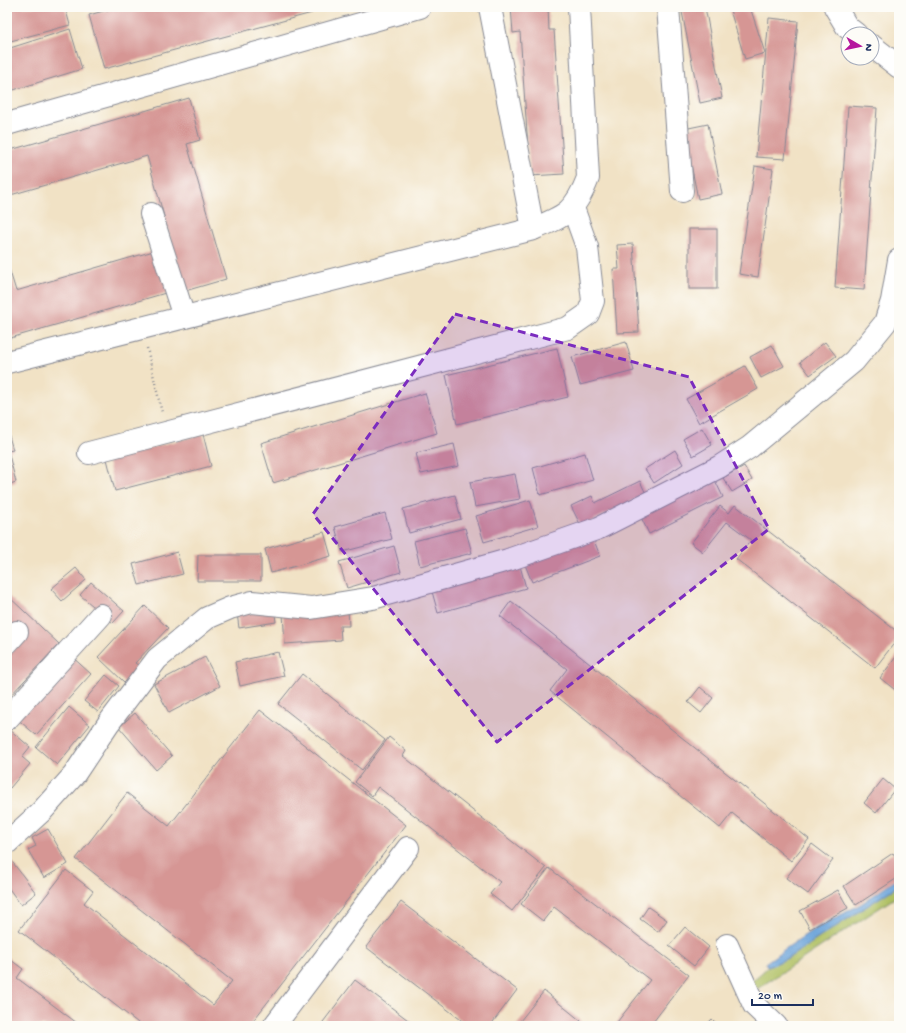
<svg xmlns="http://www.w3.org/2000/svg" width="906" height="1033" viewBox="0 0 906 1033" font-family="'Gochi Hand',sans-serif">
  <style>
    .green { fill: #afbf62; stroke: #657760 }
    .water { fill: #6ba3d9; stroke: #43699c }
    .building { fill: #d69694 }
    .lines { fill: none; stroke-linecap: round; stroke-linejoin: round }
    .minor-casing { stroke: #868892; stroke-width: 24 }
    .path { stroke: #868892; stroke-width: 2.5; stroke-dasharray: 1 3; stroke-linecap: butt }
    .minor { stroke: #fff; stroke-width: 22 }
    .marked { fill: #7b2cbf; fill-opacity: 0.2; stroke: #7b2cbf; stroke-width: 3; stroke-dasharray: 8 5; stroke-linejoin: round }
  </style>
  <rect width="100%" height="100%" fill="#fdfcf7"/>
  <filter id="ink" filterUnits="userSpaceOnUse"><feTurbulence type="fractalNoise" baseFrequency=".025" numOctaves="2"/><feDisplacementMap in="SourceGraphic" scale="8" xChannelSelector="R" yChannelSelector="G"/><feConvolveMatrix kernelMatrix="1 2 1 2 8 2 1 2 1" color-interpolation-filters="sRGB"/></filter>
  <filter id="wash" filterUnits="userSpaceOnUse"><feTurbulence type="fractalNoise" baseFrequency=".012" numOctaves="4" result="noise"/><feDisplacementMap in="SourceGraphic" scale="16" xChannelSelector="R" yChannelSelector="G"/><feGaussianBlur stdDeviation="0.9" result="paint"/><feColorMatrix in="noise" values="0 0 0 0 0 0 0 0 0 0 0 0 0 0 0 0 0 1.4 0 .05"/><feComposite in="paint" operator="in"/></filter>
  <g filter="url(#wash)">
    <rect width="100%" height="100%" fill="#f1e2c5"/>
    <path class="green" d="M899 885V895L757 989 752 981 768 967 790 957Z"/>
    <path class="water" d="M899 878V885L790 957 768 967 765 963 811 931 861 904Z"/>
    <g id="blocks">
      <g class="building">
        <path d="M7 7H65L70 25 7 42Z"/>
        <path d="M118 7H310L312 13 104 69 89 15Z"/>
        <path d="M511 7H548L549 30H554L564 174 530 176 520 32 513 33Z"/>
        <path d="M681 7H705L722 98 700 103Z"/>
        <path d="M729 7H750L765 53 745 59Z"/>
        <path d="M769 18 798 21 785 159 756 157Z"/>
        <path d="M70 29 82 69 7 92V49Z"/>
        <path d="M189 98 200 140 187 144 226 279 185 291 147 156 7 196V151Z"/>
        <path d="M848 106 877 108 864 290 835 288Z"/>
        <path d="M708 124 722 194 698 199 684 129Z"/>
        <path d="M755 166 773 169 758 277 739 274Z"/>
        <rect x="689" y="229" width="28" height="60"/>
        <path d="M633 244 639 332 617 333 613 269H619L617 245Z"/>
        <path d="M157 250 169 292 7 339V262L16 291Z"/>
        <path d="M626 342 634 371 580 385 572 357Z"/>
        <path d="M825 342 836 356 810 375 800 362Z"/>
        <path d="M772 345 784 366 761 378 750 357Z"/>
        <path d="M557 348 568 397 457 424 446 375Z"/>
        <path d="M745 366 758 389 699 423 686 399Z"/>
        <path d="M425 393 437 433 273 483 261 443Z"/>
        <path d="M702 428 712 445 693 456 683 439Z"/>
        <path d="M7 429 13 450 8 451 16 482 7 485Z"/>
        <path d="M203 434 211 466 115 491 107 459Z"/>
        <path d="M454 444 459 466 421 474 416 453Z"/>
        <path d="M675 450 683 464 654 483 645 469Z"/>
        <path d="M585 453 593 480 540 495 533 468Z"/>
        <path d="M744 466 752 480 732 492 723 478Z"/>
        <path d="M515 474 520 499 475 507 470 482Z"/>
        <path d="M713 476 723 497 649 534 639 513Z"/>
        <path d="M640 481 646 494 581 526 571 506 592 496 595 503Z"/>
        <path d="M455 495 461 519 409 533 403 509Z"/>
        <path d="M530 500 538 526 484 542 476 516Z"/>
        <path d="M735 505 899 633V637L875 668 736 559 751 540 727 522 703 552 691 543 720 506 729 513Z"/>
        <path d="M385 513 392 539 342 552 335 527Z"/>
        <path d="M465 528 472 553 420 566 414 541Z"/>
        <path d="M324 532 331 556 271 573 265 549Z"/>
        <path d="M592 535 600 556 532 582 524 562Z"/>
        <path d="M394 546 401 572 347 588 339 562Z"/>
        <path d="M177 552 183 574 139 585 133 564Z"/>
        <path d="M198 555H261V581H197Z"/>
        <path d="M519 562 526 588 438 613 431 588Z"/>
        <path d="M76 568 86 580 62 601 51 589Z"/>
        <path d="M91 582 124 611 113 623 80 595Z"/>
        <path d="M7 595 59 644 7 699V656L25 637 7 620Z"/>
        <path d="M511 601 809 839 791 861 732 813 720 828 550 691 567 669 500 616Z"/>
        <path d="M145 606 168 628 135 663 140 667 125 683 98 657Z"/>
        <path d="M274 607 276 622 239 628 237 613Z"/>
        <path d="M348 609 349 626H340L341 640 285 644 283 614Z"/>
        <path d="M278 652 284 676 240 686 235 662Z"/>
        <path d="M899 653V693L880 678Z"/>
        <path d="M70 655 91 674 36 735 15 717Z"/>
        <path d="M205 657 220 686 169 713 154 684Z"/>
        <path d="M302 674 385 740 362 770 278 704Z"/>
        <path d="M106 675 119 686 98 712 84 701Z"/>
        <path d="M700 687 713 698 701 713 688 702Z"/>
        <path d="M69 707 90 725 57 765 36 747Z"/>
        <path d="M260 710 406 825 249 1026H142L19 930 66 870 93 891 84 903 213 1005 232 981 76 859 127 793 169 826Z"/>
        <path d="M135 713 172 756 156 770 119 727Z"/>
        <path d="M9 729 30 747 22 757 30 764 10 788 7 785V731Z"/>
        <path d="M389 737 406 751 403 756 546 868 512 911 490 894 500 882 378 787 372 796 355 782Z"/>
        <path d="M883 779 895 789 876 813 864 803Z"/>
        <path d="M48 829 68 864 44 878 28 850 36 846 32 838Z"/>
        <path d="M812 844 833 860 808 894 786 878Z"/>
        <path d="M893 853 899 862V877L856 905 844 886Z"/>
        <path d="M7 855 36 893 21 905 7 886Z"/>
        <path d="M549 868 689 975 650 1026H614L650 980 554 907 543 921 521 904Z"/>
        <path d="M838 890 848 908 810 929 800 911Z"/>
        <path d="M401 902 517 990 490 1026H469L366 947Z"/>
        <path d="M648 907 667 920 658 932 640 919Z"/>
        <path d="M685 927 709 947 694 966 669 946Z"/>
        <path d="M7 957 23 969 17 978 81 1026H16L7 1020Z"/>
        <path d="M355 980 416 1026H320Z"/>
        <path d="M544 991 581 1021 577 1026H516Z"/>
        <path d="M712 1019 719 1026H705Z"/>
      </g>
    </g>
  </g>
  <g filter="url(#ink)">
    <use href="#blocks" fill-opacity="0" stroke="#868892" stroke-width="1"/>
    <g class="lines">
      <defs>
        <g id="minor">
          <path d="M668 7 682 191"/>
          <path d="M835 7 847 27 856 34"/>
          <path d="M872 46 899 67"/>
          <path d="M7 124 420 7"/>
          <path d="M151 214 184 317"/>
          <path d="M533 229C565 216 575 212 588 178L579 7"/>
          <path d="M7 362 533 229 490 7"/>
          <path d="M89 453 568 328 588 314 593 301 587 247 573 208"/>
          <path d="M7 643 17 632"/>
          <path d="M7 719 101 615"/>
          <path d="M7 843 42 811 74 775 108 724 157 659 207 618 230 608 252 602 311 608 373 598 508 560 599 528 719 467 750 447 854 361 885 323 892 301 899 260"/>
          <path d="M727 945 754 1005 776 1026"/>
          <path d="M274 1026 408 848"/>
        </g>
      </defs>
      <use href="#minor" class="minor-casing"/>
      <path class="path" d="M147 348 162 413"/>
      <use href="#minor" class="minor"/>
    </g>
  </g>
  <path class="marked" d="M455 314 689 377 769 529 497 742 313 514Z"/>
  <rect width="906" height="1033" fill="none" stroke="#fdfcf7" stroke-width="24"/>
  <g transform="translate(860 46) rotate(99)"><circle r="19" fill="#fdfcf7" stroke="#a3aaba"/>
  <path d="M0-3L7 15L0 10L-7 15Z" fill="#b5179e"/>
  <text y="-6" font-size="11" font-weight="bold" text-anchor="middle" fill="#1b2f5e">N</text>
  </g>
  <path d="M752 999v6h61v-6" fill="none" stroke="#1b2f5e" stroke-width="2"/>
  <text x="758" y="999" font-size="12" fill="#1b2f5e" stroke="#fdfcf7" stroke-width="3" paint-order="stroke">20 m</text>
</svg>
